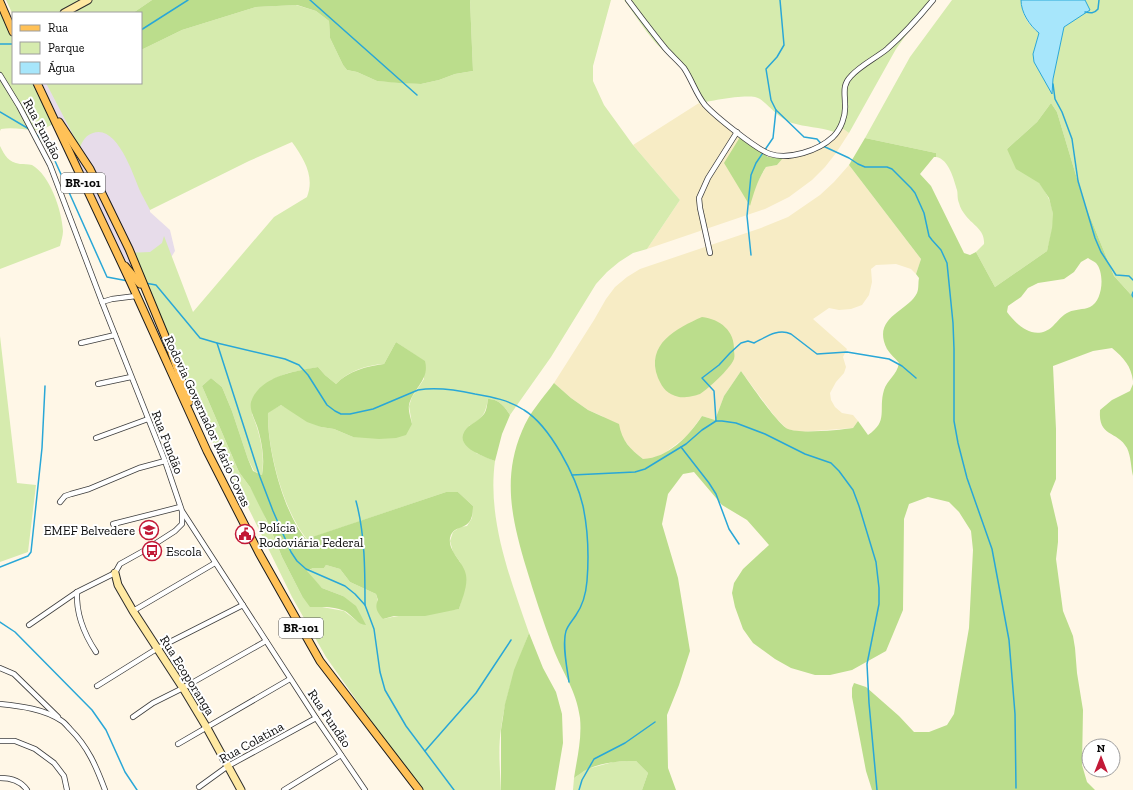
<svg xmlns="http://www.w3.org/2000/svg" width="1133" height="790" viewBox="0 0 1133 790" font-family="'Zilla Slab',serif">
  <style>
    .industrial { fill: #e7dcea }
    .farmland { fill: #f7ecc5 }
    .green { fill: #d6ebae; fill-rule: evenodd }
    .forest { fill: #bbdd8c; fill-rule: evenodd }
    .water { fill: #a7e6fb; stroke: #29a7d7 }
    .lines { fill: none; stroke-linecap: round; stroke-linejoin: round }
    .stream { stroke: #29a7d7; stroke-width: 1.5 }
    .street-casing { stroke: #3d3d3d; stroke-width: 6 }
    .secondary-casing { stroke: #2c2c2c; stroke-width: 9 }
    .primary-casing { stroke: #1b1b1b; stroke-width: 9 }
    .street { stroke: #fff; stroke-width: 4.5 }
    .secondary { stroke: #ffe9a2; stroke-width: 7 }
    .primary { stroke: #ffc157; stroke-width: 7 }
    .labels { text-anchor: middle; stroke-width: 4; stroke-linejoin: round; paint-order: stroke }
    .shield { fill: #fff; stroke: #545454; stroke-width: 1 }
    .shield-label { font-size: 12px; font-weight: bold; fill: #0a0a0a }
    .street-label { font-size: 13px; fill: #0a0a0a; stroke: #fff }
    .poi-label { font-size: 13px; fill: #0a0a0a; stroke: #fff; text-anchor: start }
  </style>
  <rect width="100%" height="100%" fill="#fff7e7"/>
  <path class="industrial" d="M42 83H78L112 125 149 187 150 212 170 230 175 251 165 267H132L122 256Z"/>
  <g class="farmland">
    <path d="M699 103 740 137 758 181 766 167 777 165 783 158 800 156 827 140 839 126 849 133 836 153 825 167 812 180 789 197 765 209 647 249 680 200 633 145Z"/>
    <path d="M849 165 921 259 916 274 911 269 896 264 876 265 871 269 872 282 869 295 862 305 851 309 839 310 829 308 813 319 847 349 843 357 846 367 844 373 836 382 830 393 831 400 835 407 842 413 853 415 858 421 853 428 800 432 787 429 776 418 741 371 724 396 715 420 702 416 687 436 666 452 652 459H643L632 450 621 436 602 416 588 410 571 398 554 383 594 320 606 299 615 287 627 277 640 269 761 228 788 217 820 195 834 182Z"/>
  </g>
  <g class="green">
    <path d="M6 0H152L133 13H13V15Z"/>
    <path d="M470 0H611L593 66V81L604 105 633 145 680 200 647 249 633 253 619 262 607 272 596 284 551 357 510 415C506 408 498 398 488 399 485 415 483 418 469 426L476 453 495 461C487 519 510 578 529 633 517 664 505 695 501 729 498 748 500 771 501 790H422L386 742 326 657 292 597 240 491 208 434 126 253 150 252 162 243 164 236 193 312 274 217 307 197C315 176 304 159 292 142L249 161 150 210C147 204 144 199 141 193 134 178 118 124 93 133 86 135 82 141 80 148L46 83H141V50L182 30 256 7 296 5 316 11 329 21 330 38 343 65 347 70 357 72 377 81 421 84 439 80 455 74 473 71ZM396 342 424 361V379L412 397 409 406 412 424 353 437 334 429 321 427 281 405 268 412C267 448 283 511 307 539L446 492H458L473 506 472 518 467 526 460 527 453 532 450 541 453 552 460 562 465 587 459 609C434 613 408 613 383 619L376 594 350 582 340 569 326 565 324 568H313L306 572 322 588 343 596 358 622 344 611 322 607 302 596 282 557 260 505 250 487 239 472 202 386 211 378 222 387 232 411 248 459 254 471 262 475C265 454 260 433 252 414L271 380 288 373 318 367 325 375 336 384C348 371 367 365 384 364Z"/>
    <path d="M624 0H931L896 49 849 133 839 126 834 132C820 127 805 127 792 123 778 118 771 107 760 99 752 92 711 101 699 103 695 74 672 61 654 41 643 28 634 13 624 0Z"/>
    <path d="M952 0H1021C1021 12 1028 26 1039 33L1033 54 1034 62 1052 93 1053 79 1064 27 1089 10 1085 0H1133V297L1114 276 1084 202 1057 112 1051 103 1037 122 1007 149C1025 168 1050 187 1053 214 1054 226 1050 239 1047 251L995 287 976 252 984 244C985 230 974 226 966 216 963 212 960 208 959 203 957 198 958 194 957 190 954 180 949 159 936 157V153L865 138 910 57Z"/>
    <path d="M0 12 13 39V83H33L54 124C47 127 41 130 35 130 23 130 14 127 1 129L0 131Z"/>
    <path d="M0 146C5 156 8 162 20 164 24 164 28 164 32 165 50 175 62 211 63 231 63 236 61 241 60 246L0 269Z"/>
    <path d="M0 336 17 483 36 485 28 552 0 562Z"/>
    <path d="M627 761H636L648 773 642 790H573L574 778 587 769 613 762Z"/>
  </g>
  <g class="forest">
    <path d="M152 0H470L473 71 455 74 439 80 421 84 399 83 377 81 357 72 347 70 343 65 330 38 329 21 316 11 297 5 256 7 182 30 141 50V13H133Z"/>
    <path d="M1051 103 1057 112 1084 202 1114 276 1133 297V381C1131 366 1124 358 1112 348L1093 351 1053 366 1056 429V479L1050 494 1058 528V542L1056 559 1063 611 1073 636 1075 648 1077 673 1083 710 1082 765 1087 782 1095 790H872L866 771 852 697V688L854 683 866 687 899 716 914 732H929L947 725 954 714 969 628 973 550 971 531 959 512 949 502 928 497 909 504 904 519 903 610 886 651 852 670 830 675H815L791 668 775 659 753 643 743 629 735 607 732 593 734 583 743 569 769 545 747 520 722 505 694 472 683 474 668 494 662 524 678 578 690 651 679 685 667 715 668 768 676 790H642L648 773 636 761C621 761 602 762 588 769 583 771 579 775 574 778 577 758 582 739 580 718 576 689 563 674 553 648 543 621 534 594 526 567 512 520 502 478 522 431 529 413 543 398 554 383L571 398 588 410 619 424C622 441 630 449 643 459 668 458 689 436 702 416L715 420 724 396 741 371C749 382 778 425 788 429 799 434 840 430 853 428L858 421 868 435C889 421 878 410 884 390 887 380 897 375 899 363 896 359 890 354 887 349 871 317 908 312 917 293 919 289 918 282 919 278L916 274 921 259 849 165 865 138 936 153V157H934L920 174 931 186 964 253 970 255 976 252 995 287 1047 251 1052 228 1053 214 1049 198 1039 183 1016 169 1007 149 1037 122ZM1088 258C1090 260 1094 261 1096 263 1105 273 1103 301 1090 307 1083 310 1075 309 1069 312 1062 315 1058 321 1053 326 1036 342 1018 327 1007 312L1008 306 1021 297 1028 288 1038 283 1064 279 1074 272 1081 262Z"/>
    <path d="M740 137 768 157 783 158 777 165 766 167C758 179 754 192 750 206L724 163Z"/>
    <path d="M702 317C720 319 735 331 734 350 734 352 735 356 734 359 730 369 709 388 700 394 695 396 684 398 679 397 667 394 663 389 658 378 645 344 677 328 702 317Z"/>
    <path d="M396 342 425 361C430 380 413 388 409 405 408 411 411 419 412 424L406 435 396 438 379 439 353 437 334 429 321 427 307 422 281 405 268 413C267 448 283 512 306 539L446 492H458L473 506C473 535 454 521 450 538 448 552 464 562 466 575 468 586 462 599 459 609L425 616H394L383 619C378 613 374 608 378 600L376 594 350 582 340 569 326 565 324 568H313L307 571 322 588 343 596 356 606 366 625C358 625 352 615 345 611 334 606 321 607 310 607L302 596 282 557 268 523 250 487 239 472 202 386 211 378 222 387 232 411 248 459 253 471 262 475C265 460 262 443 258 429 256 421 249 411 251 402 251 402 253 397 253 397 265 375 296 371 318 367L325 375 336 384C348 371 367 366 384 364Z"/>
    <path d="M1133 384V476C1131 468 1131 456 1127 448 1117 430 1098 438 1100 410L1112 400 1130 391Z"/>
    <path d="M488 399C498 398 506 408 510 415L502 434 495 461C483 456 451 446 467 428 472 423 480 420 484 414 487 410 487 404 488 399Z"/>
    <path d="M529 633 543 668 556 692 562 714 563 743 555 790H501V730L505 704 514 670Z"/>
  </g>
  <path class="water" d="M1021 0H1085L1090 10 1064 27 1053 79 1052 94 1034 62 1033 54 1039 33C1029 25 1021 12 1021 0Z"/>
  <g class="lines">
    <g class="stream">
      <path d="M310 0 417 95"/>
      <path d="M780 0 784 45 777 57 766 69 771 100 776 110 804 137 817 139 823 146 849 158 858 164 865 167H887L892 169 911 188 915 193 924 213 929 236 932 240 941 250 947 263 953 323 954 349V421L958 443 967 478 992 549 1009 640 1015 714 1016 788"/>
      <path d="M1085 12C1090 13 1094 14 1098 9L1099 0"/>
      <path d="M141 30 188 0"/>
      <path d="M0 44H13"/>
      <path d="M1053 84 1055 99 1062 112 1072 139 1078 181 1095 238 1101 252 1116 275 1129 276 1133 280"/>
      <path d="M0 112 29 129"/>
      <path d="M36 134 45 142 51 152 107 277 128 281"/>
      <path d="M751 255 747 216 751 175 756 163 773 138 776 110"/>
      <path d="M145 283 156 285 200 338 217 343 285 359 299 365 308 375 327 405 335 411 341 414H350L373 409 418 390C437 387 457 390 475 394 492 397 509 400 524 410 550 426 576 476 583 506 588 530 589 556 587 581 586 593 583 605 576 615 573 620 568 625 566 631 562 644 567 668 569 682"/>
      <path d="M1133 292 1132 295 1133 297"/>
      <path d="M217 343 260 477 273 511 291 552 297 561 306 569 345 586 355 594 365 605 374 629 380 672 385 690 406 726 454 790"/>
      <path d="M716 421 714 391 702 378 719 365 730 353 741 343 748 341 754 343C766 337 778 328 791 334L817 354 847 352 889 359 902 366 916 378"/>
      <path d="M681 447 709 483 716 494 729 529 739 544"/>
      <path d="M572 475 635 472 645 469 686 444 702 430 716 421H722L736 423 765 434 805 454 831 463 839 471 853 490 859 506 876 562 879 588V604L867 664 869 703 877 790"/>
      <path d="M356 501C365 534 365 571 365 605"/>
      <path d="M0 567 28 556 31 552 42 448 45 386"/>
      <path d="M0 622 15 632 92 710 106 730 125 772 137 790"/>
      <path d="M425 751 476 693 511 640"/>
      <path d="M579 790 582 780 594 759 625 743 655 722"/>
    </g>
    <defs>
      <g id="street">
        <path d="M628 0C640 16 652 32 665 48 671 55 678 61 684 68 692 80 696 94 705 105 715 116 757 150 770 154 789 160 818 151 833 137 841 129 846 116 845 104 845 93 842 85 851 76 861 65 876 58 887 49 904 34 919 17 933 0"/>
        <path d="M0 75 19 106 50 165 102 302 165 461 182 511 316 718 365 790"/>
        <path d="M710 253 700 208 699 198 708 178 737 132"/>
        <path d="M102 302 112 299 136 296"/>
        <path d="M81 343 115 335"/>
        <path d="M98 384 131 377"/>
        <path d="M96 438 148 419"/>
        <path d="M60 502 65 496 71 494 89 489 139 468 165 461"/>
        <path d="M113 524 180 507"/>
        <path d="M77 592C76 614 84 634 96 652"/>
        <path d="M133 611 215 563"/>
        <path d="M29 625 77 592 115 573 120 564 147 549 175 531 182 524V512"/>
        <path d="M0 668 14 674 58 717"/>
        <path d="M97 686 158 648 243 605"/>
        <path d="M0 704C20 706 45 709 62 721 65 723 68 727 70 729 88 747 96 766 105 790"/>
        <path d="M133 717 153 703 183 688 266 641"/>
        <path d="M0 741H15L35 749 54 763 64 776 67 790"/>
        <path d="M178 744 290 679"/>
        <path d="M0 778C11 778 21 781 27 790"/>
        <path d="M199 787 228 766 316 718"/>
        <path d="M284 790 341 755"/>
      </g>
      <g id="secondary">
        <path d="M64 13 88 0"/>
        <path d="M115 573 118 585 133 611 183 688 207 728 241 790"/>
      </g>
      <g id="primary">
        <path d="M0 2 13 32"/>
        <path d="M37 83 131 283 207 451 259 553 320 661 419 790"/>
        <path d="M59 122 90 169 129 249 170 348 189 402"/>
        <path d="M125 266 140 284"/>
      </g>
    </defs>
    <use href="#street" class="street-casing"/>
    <use href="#secondary" class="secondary-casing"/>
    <use href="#primary" class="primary-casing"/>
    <use href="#street" class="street"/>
    <use href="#secondary" class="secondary"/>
    <use href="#primary" class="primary"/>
  </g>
  <defs>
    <symbol id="school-ring" viewBox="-11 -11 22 22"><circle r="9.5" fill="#fff" stroke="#c21937" stroke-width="1.5"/><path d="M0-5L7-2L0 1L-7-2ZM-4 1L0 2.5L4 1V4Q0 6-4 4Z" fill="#c21937"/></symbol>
    <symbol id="civic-ring" viewBox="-11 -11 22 22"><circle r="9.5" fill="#fff" stroke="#c21937" stroke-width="1.5"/><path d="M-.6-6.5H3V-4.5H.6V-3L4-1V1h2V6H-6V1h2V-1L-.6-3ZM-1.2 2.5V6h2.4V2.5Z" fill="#c21937"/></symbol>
    <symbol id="bus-ring" viewBox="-11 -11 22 22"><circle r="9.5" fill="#fff" stroke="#c21937" stroke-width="1.5"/><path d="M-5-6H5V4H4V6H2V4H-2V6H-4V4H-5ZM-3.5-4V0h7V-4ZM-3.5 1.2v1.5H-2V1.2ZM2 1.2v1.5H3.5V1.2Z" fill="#c21937"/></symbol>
  </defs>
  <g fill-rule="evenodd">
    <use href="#school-ring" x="138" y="519" width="22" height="22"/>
    <use href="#civic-ring" x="234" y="523" width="22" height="22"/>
    <use href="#bus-ring" x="141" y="540" width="22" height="22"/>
  </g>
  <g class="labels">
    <g class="shield">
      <rect x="61" y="173" width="44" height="20" rx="3"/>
      <rect x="279" y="618" width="44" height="20" rx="3"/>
    </g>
    <g class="shield-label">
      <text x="83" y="187">BR-101</text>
      <text x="301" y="632">BR-101</text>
    </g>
    <g class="street-label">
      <text transform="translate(43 129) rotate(62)" y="5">Rua Fundão</text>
      <text transform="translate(208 421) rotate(65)" y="5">Rodovia Governador Mário Covas</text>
      <text transform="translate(168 442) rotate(69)" y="5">Rua Fundão</text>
      <text transform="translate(188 675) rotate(58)" y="5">Rua Ecoporanga</text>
      <text transform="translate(330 718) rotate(56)" y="5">Rua Fundão</text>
      <text transform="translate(251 742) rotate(-29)" y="5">Rua Colatina</text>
    </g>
    <g class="poi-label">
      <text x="259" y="532">Polícia<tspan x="259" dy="15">Rodoviária Federal</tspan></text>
      <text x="135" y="535" text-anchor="end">EMEF Belvedere</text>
      <text x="166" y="556">Escola</text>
    </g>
  </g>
  <rect x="12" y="12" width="130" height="72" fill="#ffffff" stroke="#9d9d9d"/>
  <rect x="20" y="25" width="20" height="6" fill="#ffc157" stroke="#9d9d9d"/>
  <text x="48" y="32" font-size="12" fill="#0a0a0a">Rua</text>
  <rect x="20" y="42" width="20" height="12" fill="#d6ebae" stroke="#9d9d9d"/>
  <text x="48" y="52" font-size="12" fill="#0a0a0a">Parque</text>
  <rect x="20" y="62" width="20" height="12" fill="#a7e6fb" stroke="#9d9d9d"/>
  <text x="48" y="72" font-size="12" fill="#0a0a0a">Água</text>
  <g transform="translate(1101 758)"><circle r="19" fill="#ffffff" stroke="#9d9d9d"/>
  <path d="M0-3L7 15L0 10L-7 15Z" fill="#c21937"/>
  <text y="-6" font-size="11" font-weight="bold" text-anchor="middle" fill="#0a0a0a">N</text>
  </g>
</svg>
